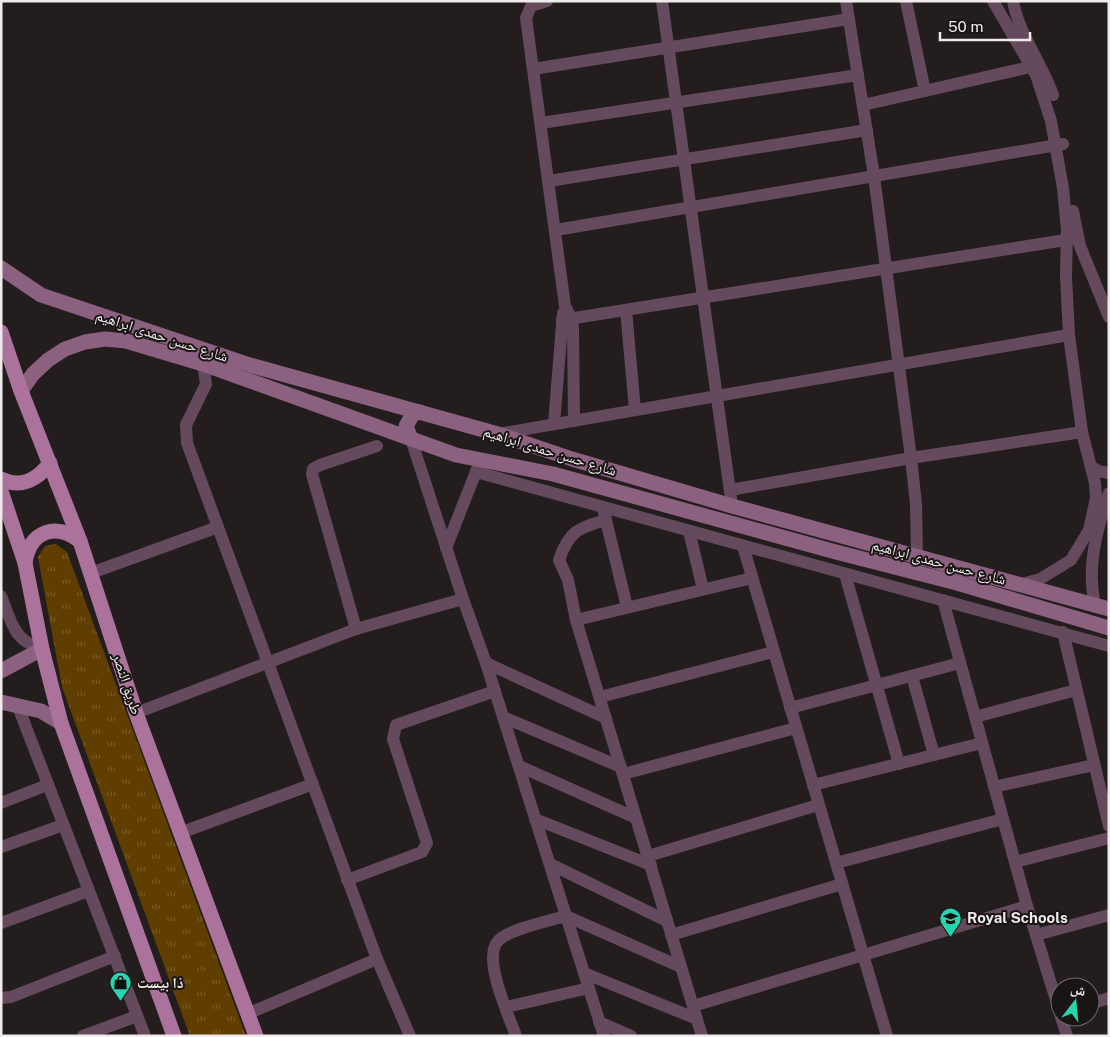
<svg xmlns="http://www.w3.org/2000/svg" width="1110" height="1037" viewBox="0 0 1110 1037" font-family="'Public Sans','Noto Naskh Arabic',sans-serif">
  <style>
    .park { fill: url(#park-tufts) }
    .lines { fill: none; stroke-linecap: round; stroke-linejoin: round }
    .minor { stroke: #654a5d; stroke-width: 12 }
    .secondary { stroke: #8c6180; stroke-width: 15 }
    .primary { stroke: #ab739c; stroke-width: 15 }
    .labels { text-anchor: middle; stroke-width: 4; stroke-linejoin: round; paint-order: stroke }
    .street-label { font-size: 15px; fill: #efebeb; stroke: #1a1415 }
    .poi-label { font-size: 15px; font-weight: bold; fill: #efebeb; stroke: #1a1415; text-anchor: start }
  </style>
  <defs>
    <pattern id="park-tufts" width="24" height="20" patternUnits="userSpaceOnUse" patternTransform="scale(1.25)"><rect width="24" height="20" fill="#603e00"/><path d="M3 7l-1-3M5 7V3M7 7l1-3M15 17l-1-3M17 17v-4M19 17l1-3" fill="none" stroke="#775a25"/></pattern>
  </defs>
  <rect width="100%" height="100%" fill="#241d1e"/>
  <path class="park" d="M56 544 67 552 246 1036H190L62 687 38 557 45 546Z"/>
  <g class="lines">
    <g class="minor">
      <path d="M547 1 531 6 526 18 565 306 571 318 573 329 574 421"/>
      <path d="M662 1 732 506"/>
      <path d="M846 1 874 176 911 458 916 504 917 555"/>
      <path d="M906 1 925 91"/>
      <path d="M993 1 1036 75 1051 121 1063 188 1067 230 1066 276 1069 335 1082 432 1095 483 1096 498 1089 530 1071 560 1040 579 1022 584"/>
      <path d="M1013 1C1019 35 1042 63 1053 95"/>
      <path d="M533 69 849 19"/>
      <path d="M863 105 1039 65"/>
      <path d="M541 123 858 75"/>
      <path d="M549 181 867 130"/>
      <path d="M1073 211 1080 246 1109 317"/>
      <path d="M556 230 1063 144"/>
      <path d="M626 310 635 410"/>
      <path d="M562 320 1078 238"/>
      <path d="M203 364 206 384 186 425 187 443 377 959 410 1036"/>
      <path d="M554 424 563 313"/>
      <path d="M498 434 1069 335"/>
      <path d="M411 439 463 599 486 663 604 1036"/>
      <path d="M1092 467 1098 471 1109 473"/>
      <path d="M476 472 1109 646"/>
      <path d="M730 490 911 458 1082 432"/>
      <path d="M604 512 627 607"/>
      <path d="M606 520C578 528 569 531 559 560L568 580 576 620 702 1036"/>
      <path d="M689 531 703 589"/>
      <path d="M743 546 887 1036"/>
      <path d="M446 548 479 464"/>
      <path d="M91 573 218 527"/>
      <path d="M845 574 899 764"/>
      <path d="M1 596C11 620 13 641 41 648"/>
      <path d="M943 600 1027 906 1060 1013"/>
      <path d="M1095 605C1086 566 1097 530 1109 493"/>
      <path d="M576 620 752 578"/>
      <path d="M356 629 312 474 313 469 320 465 377 446"/>
      <path d="M1063 632 1109 826"/>
      <path d="M486 663 606 718"/>
      <path d="M912 676 934 755"/>
      <path d="M600 697 773 652"/>
      <path d="M17 704 145 1036"/>
      <path d="M790 708 960 663"/>
      <path d="M136 713 356 629 463 599"/>
      <path d="M503 717 621 767"/>
      <path d="M975 717 1076 690"/>
      <path d="M519 766 636 818"/>
      <path d="M623 774 796 728"/>
      <path d="M813 785 982 743"/>
      <path d="M994 787 1094 765"/>
      <path d="M1 803 47 785"/>
      <path d="M535 819 651 865"/>
      <path d="M180 833 313 784"/>
      <path d="M1 847 63 825"/>
      <path d="M648 856 818 805"/>
      <path d="M1015 862 1109 838"/>
      <path d="M836 863 1003 819"/>
      <path d="M550 864 667 921"/>
      <path d="M347 880 422 852 427 843 393 739 396 725 495 691"/>
      <path d="M1 923 88 891"/>
      <path d="M671 935 842 884"/>
      <path d="M1036 935 1109 915"/>
      <path d="M584 973 697 1019"/>
      <path d="M1 998 11 997 115 956"/>
      <path d="M1090 1004 1109 998"/>
      <path d="M693 1006 1027 906"/>
      <path d="M506 1007 589 988"/>
      <path d="M247 1014 377 959"/>
      <path d="M1061 1017 1067 1036"/>
      <path d="M599 1022 631 1036"/>
      <path d="M83 1036 137 1016"/>
      <path d="M516 1036C509 1016 482 958 498 941 509 929 549 921 566 916L681 967"/>
    </g>
    <g class="secondary">
      <path d="M1 268 41 295 250 365 498 434 572 459 732 506 1109 609"/>
      <path d="M21 391 33 374 48 360 65 349 85 342 105 339 126 341 203 364 456 455 553 474 836 552 957 583 1109 628"/>
      <path d="M411 439 406 426 413 414 420 412"/>
      <path d="M1 671 42 649"/>
      <path d="M1 702 41 711 61 723"/>
    </g>
    <g class="primary">
      <path d="M1 332 21 391 80 541 136 713 256 1036"/>
      <path d="M1 479C21 489 38 479 50 463"/>
      <path d="M1 491 25 563 42 649 61 723 174 1036"/>
      <path d="M25 563C30 531 55 522 80 541"/>
    </g>
  </g>
  <defs>
    <symbol id="school-pin" viewBox="-11 -11 22 30"><path d="M0 17L-7.5 6A9.5 9.5 0 1 1 7.5 6Z" fill="#25d5ae" stroke="#1a1415"/><path d="M0-5L7-2L0 1L-7-2ZM-4 1L0 2.5L4 1V4Q0 6-4 4Z" fill="#111"/></symbol>
    <symbol id="shop-pin" viewBox="-11 -11 22 30"><path d="M0 17L-7.5 6A9.5 9.5 0 1 1 7.5 6Z" fill="#25d5ae" stroke="#1a1415"/><path d="M-5-2.5h2.3a2.7 3.5 0 0 1 5.4 0H5L5.5 6h-11ZM-1.5-2.5h3a1.5 2.3 0 0 0-3 0Z" fill="#111"/></symbol>
  </defs>
  <g fill-rule="evenodd">
    <use href="#school-pin" x="938" y="906" width="25" height="34"/>
    <use href="#shop-pin" x="108" y="970" width="25" height="34"/>
  </g>
  <g class="labels">
    <g class="street-label">
      <text transform="translate(162 336) rotate(18)" y="5">شارع حسن حمدى ابراهيم</text>
      <text transform="translate(550 451) rotate(17)" y="5">شارع حسن حمدى ابراهيم</text>
      <text transform="translate(939 562) rotate(15)" y="5">شارع حسن حمدى ابراهيم</text>
      <text transform="translate(127 684) rotate(72)" y="5">طريق النصر</text>
    </g>
    <g class="poi-label">
      <text x="967" y="923">Royal Schools</text>
      <text x="137" y="988">ذا بيست</text>
    </g>
  </g>
  <rect width="1110" height="1037" fill="none" stroke="#efebeb" stroke-width="5"/>
  <g transform="translate(1075 1002) rotate(16)"><circle r="24" fill="#1a1415" stroke="#6f6a6b"/>
  <path d="M0-4L9 19L0 12L-9 19Z" fill="#25d5ae"/>
  <text y="-8" font-size="14" font-weight="bold" text-anchor="middle" fill="#efebeb">ش</text>
  </g>
  <path d="M940 32v8h90v-8" fill="none" stroke="#efebeb" stroke-width="2.5"/>
  <text x="948" y="32" font-size="15" fill="#efebeb" stroke="#1a1415" stroke-width="4" paint-order="stroke">50 m</text>
</svg>
